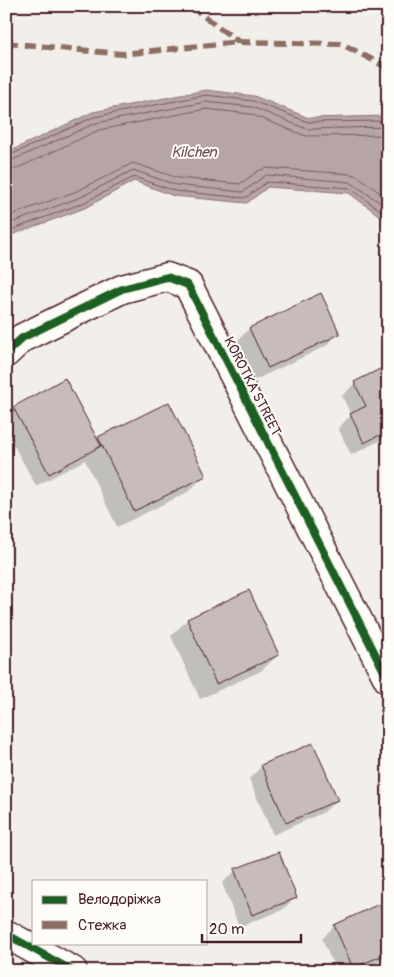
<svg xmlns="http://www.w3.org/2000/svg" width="394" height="977" viewBox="0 0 394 977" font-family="Pangolin,sans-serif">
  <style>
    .water { fill: #b7a5a6; stroke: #8b6f75 }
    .shadow { fill: #0003 }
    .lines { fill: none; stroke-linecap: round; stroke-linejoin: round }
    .shore { stroke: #76555c; stroke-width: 1 }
    .building { fill: #c8bbbb; stroke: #4a1f2b }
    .minor-casing { stroke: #4a1f2b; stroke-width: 31 }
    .minor { stroke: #fdfcf7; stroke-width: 28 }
    .quiet { stroke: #8d6e63; stroke-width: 6; stroke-dasharray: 12 6; stroke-linecap: butt }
    .cycleway-casing { stroke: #fdfcf7; stroke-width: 11 }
    .cycleway { stroke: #1b5e20; stroke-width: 8 }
    .labels { text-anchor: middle; stroke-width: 4; stroke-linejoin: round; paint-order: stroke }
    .street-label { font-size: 14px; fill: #4a1f2b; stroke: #fdfcf7 }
    .water-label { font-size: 15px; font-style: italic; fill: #704e56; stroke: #fdfcf7 }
  </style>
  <rect width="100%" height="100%" fill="#f2efeb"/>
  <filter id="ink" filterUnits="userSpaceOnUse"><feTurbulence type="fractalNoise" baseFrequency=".02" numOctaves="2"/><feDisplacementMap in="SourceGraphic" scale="10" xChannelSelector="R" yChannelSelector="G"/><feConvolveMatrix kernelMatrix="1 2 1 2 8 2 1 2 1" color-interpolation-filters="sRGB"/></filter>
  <g filter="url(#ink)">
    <path class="water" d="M206 90 254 96 309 118 388 116V222L349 193 268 187 247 203 174 196 134 181 85 208 6 237V153L93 112Z"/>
    <g class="shadow">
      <path d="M321 295 339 333 326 346 255 380 236 342 249 329Z"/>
      <path d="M355 383 388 437 351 455 338 428 351 415 342 396Z"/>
      <path d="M169 404 204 476 188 492 117 527 85 460 36 486 6 431V415L14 408 96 440Z"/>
      <path d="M187 620 278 655 261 671 200 699 171 636Z"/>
      <path d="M312 744 337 800 324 812 273 835 249 779 262 766Z"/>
      <path d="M235 871 295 898 282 910 239 927 222 883Z"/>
      <path d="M334 926H388V957L361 971H336L322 939Z"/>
    </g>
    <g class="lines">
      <g class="shore">
        <path d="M6 157 94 117 206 95 253 101 308 122 388 121"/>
        <path d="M6 163 96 123 206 102 252 107 307 129 388 127"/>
        <path d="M6 171 16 169 99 130 206 109 250 114 306 136 388 135"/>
        <path d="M6 217 77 191 133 163 178 178 240 184 258 171 266 168 351 174 359 177 388 199"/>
        <path d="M6 225 81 197 133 170 176 185 243 192 266 175 350 182 388 208"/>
        <path d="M6 232 83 203 134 177 175 191 245 198 267 182 350 188 388 216"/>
      </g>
    </g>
    <g class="building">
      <path d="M321 293 340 334 268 368 249 328Z"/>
      <path d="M388 365V451L380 435 364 443 350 414 366 406 354 382Z"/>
      <path d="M65 378 101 446 49 474 13 407Z"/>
      <path d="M169 402 206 476 134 511 98 437Z"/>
      <path d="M249 590 279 655 216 684 187 619Z"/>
      <path d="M313 743 338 800 286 823 261 765Z"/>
      <path d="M279 852 297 898 252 915 234 869Z"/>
      <path d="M379 904 388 923V953L353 968 334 925Z"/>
    </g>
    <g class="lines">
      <defs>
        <g id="minor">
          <path d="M6 353 22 338 122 289 167 277 188 285 388 679"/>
          <path d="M6 934 73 971"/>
        </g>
      </defs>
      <use href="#minor" class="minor-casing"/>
      <use href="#minor" class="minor"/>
      <g class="quiet">
        <path d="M190 6 239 42"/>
        <path d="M6 43 122 54 239 42 342 44 388 68"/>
      </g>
      <defs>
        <g id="cycleway">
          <path d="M6 353 22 338 122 289 167 277 188 285 388 679"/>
          <path d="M6 934 73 971"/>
        </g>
      </defs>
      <use href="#cycleway" class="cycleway-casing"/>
      <use href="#cycleway" class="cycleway"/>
    </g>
  </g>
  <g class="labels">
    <g class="street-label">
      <text transform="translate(253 386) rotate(63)" y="5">KOROTKA STREET</text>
    </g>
    <g class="water-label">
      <text x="194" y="157">Kilchen</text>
    </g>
  </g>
  <rect width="394" height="977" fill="none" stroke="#fdfcf7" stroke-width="25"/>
  <rect x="12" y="12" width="369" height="952" fill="none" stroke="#4a1f2b" stroke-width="2" filter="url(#ink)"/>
  <rect x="32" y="880" width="175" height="65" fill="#fdfcf7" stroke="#b5a4a5"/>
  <rect x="42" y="896" width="25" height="8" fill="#1b5e20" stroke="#b5a4a5"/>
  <text x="78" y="904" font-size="15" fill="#4a1f2b">Велодоріжка</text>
  <rect x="42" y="921" width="25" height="8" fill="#8d6e63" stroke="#b5a4a5"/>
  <text x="78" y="930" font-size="15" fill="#4a1f2b">Стежка</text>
  <path d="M202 934v8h99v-8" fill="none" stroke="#4a1f2b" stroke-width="2.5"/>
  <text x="209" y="934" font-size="15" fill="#4a1f2b" stroke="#fdfcf7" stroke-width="4" paint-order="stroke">20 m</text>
</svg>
